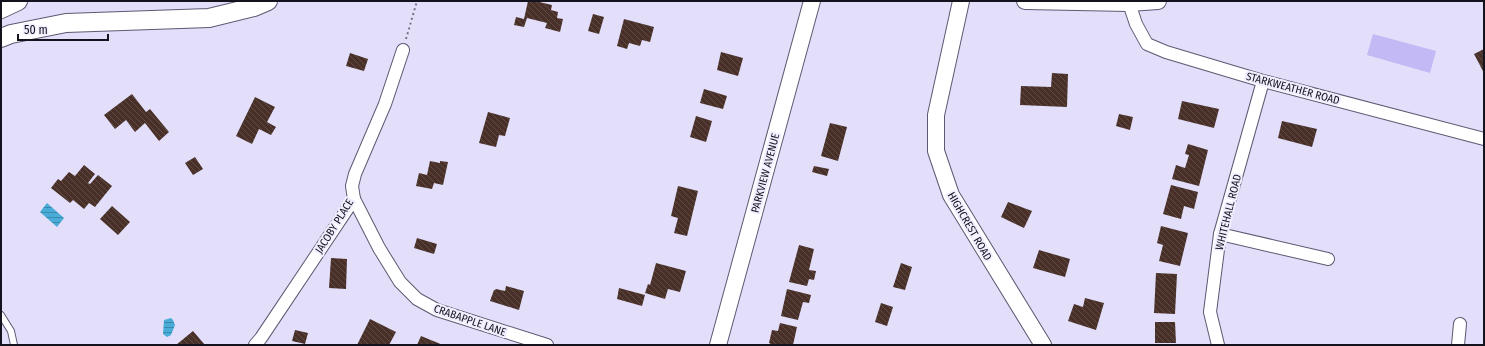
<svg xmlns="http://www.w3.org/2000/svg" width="1485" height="346" viewBox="0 0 1485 346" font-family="'Fira Sans Condensed',sans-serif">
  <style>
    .garden { fill: #c2b9f5 }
    .water { fill: url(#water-rules) }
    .building { fill: url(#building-back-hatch) }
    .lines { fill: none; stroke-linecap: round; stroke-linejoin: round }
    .lane-casing { stroke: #5d5971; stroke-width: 8 }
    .street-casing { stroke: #5d5971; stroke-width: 14 }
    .secondary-casing { stroke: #5d5971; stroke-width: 18 }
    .primary-casing { stroke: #5d5971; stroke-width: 20 }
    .path { stroke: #767386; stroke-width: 2; stroke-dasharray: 2 3; stroke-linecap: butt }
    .lane { stroke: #fff; stroke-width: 6 }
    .street { stroke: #fff; stroke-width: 12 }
    .secondary { stroke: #fff; stroke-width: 16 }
    .primary { stroke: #fff; stroke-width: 18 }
    .labels { text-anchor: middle; stroke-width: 4; stroke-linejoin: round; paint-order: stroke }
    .street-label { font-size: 11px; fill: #14121c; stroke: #f0eeff }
  </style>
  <defs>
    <pattern id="water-rules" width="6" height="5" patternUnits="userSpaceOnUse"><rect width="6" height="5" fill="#49acd8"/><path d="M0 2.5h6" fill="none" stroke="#3c8bae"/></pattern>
    <pattern id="building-back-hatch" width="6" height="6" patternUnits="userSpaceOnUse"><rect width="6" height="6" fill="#483029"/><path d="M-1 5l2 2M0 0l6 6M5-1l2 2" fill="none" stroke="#5e4b46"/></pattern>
  </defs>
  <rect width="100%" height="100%" fill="#e3dffb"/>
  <path class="garden" d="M1373 34 1436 51 1430 73 1367 55Z"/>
  <g class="water">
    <path d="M47 203 64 218 57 227 40 212Z"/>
    <path d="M171 318 173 320 175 325 171 335 167 337 163 334 164 320Z"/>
  </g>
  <g class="building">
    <path d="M528 1H535L552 5 551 10 558 12 557 18 563 19 560 32 545 28 547 23 527 18 524 27 514 25 516 17 524 19Z"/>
    <path d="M593 14 604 17 599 34 588 31Z"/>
    <path d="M624 19 654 27 650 42 642 40 640 46 629 43 627 49 617 46Z"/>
    <path d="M1484 49V73L1474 54Z"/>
    <path d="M721 52 743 58 738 76 717 70Z"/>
    <path d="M350 53 368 59 364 71 346 66Z"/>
    <path d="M1052 73 1068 74 1067 107 1020 105 1021 86 1051 87Z"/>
    <path d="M704 89 727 96 723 109 700 103Z"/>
    <path d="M132 94 146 112 150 109 169 132 159 141 145 123 135 132 126 120 115 129 104 115Z"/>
    <path d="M255 97 275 107 267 122 276 127 271 135 259 129 252 144 236 136Z"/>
    <path d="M1182 101 1219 109 1214 128 1178 119Z"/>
    <path d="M488 112 510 118 505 136 499 135 496 147 479 143Z"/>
    <path d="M1119 114 1133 117 1130 130 1116 126Z"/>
    <path d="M696 116 712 121 706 142 690 137Z"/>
    <path d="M1282 121 1317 129 1312 147 1278 138Z"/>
    <path d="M830 123 847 127 838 161 821 156Z"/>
    <path d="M1188 144 1208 150 1199 186 1172 179 1176 165 1185 168 1189 155 1185 154Z"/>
    <path d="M195 157 203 169 193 175 185 163Z"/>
    <path d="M430 161 440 163V161L448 162 443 185 434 183 432 189 416 186 419 173 427 175Z"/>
    <path d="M84 165 95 174 88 183 90 184 98 175 112 186 95 207 89 203 84 209 73 200 70 203 51 188 58 179 61 181 69 172 75 176Z"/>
    <path d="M814 166 829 169 827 176 812 172Z"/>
    <path d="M1171 185 1198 192 1194 209 1184 206 1181 219 1163 214Z"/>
    <path d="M678 186 698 191 687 236 674 233 678 218 671 216Z"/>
    <path d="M1008 202 1032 211 1024 228 1001 217Z"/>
    <path d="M112 206 130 222 118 235 100 219Z"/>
    <path d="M1161 226 1188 233 1180 266 1159 261 1163 245 1157 243Z"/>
    <path d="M417 238 437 244 434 254 414 248Z"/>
    <path d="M799 245 814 249 809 270 816 271 814 280 809 279 807 286 789 282Z"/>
    <path d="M1039 250 1070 259 1065 277 1033 268Z"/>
    <path d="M331 258 347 259 346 289 329 288Z"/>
    <path d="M656 263 686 271 680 292 668 289 665 299 645 293 648 284 650 285Z"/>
    <path d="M901 263 912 267 905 290 893 287Z"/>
    <path d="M1156 273 1177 274 1175 314 1154 313Z"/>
    <path d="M506 286 524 291 519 310 490 301 494 290H495L496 289 505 291Z"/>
    <path d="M619 288 645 295 642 306 617 299Z"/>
    <path d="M787 289 811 295 809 303 803 302 798 320 781 316Z"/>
    <path d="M1085 298 1104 303 1096 330 1068 321 1074 304 1083 307Z"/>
    <path d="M881 303 893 307 887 326 875 322Z"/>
    <path d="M370 319 396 332 389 345H357Z"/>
    <path d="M1155 322H1175L1176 343H1155Z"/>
    <path d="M780 323 797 327 793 345H773L769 343 772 330 778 331Z"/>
    <path d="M295 330 308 333 305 344 292 341Z"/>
    <path d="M193 331 205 345H176Z"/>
    <path d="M421 336 443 345H417Z"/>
  </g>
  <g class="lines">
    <defs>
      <path id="lane" d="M1 315 11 331 14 345"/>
      <g id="street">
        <path d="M1129 3 1136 24 1147 44 1166 52 1263 81 1484 139"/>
        <path d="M354 199 379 248 400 282 417 299 437 310 547 345"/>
        <path d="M1220 234 1328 259"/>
        <path d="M255 345 261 338 354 199 352 186 355 174 385 104 403 50"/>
        <path d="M1218 345 1210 312 1220 234 1263 81"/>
        <path d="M1458 345 1460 324"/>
      </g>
      <g id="secondary">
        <path d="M961 1 936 115V151L951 195 1043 345"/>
        <path d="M1025 1 1129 3 1158 1"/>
        <path d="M718 345 812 1"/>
      </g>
      <g id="primary">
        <path d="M1 9 18 1"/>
        <path d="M1 38 11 34 66 23 209 18 254 7 268 1"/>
      </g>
    </defs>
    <use href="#lane" class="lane-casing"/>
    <use href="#street" class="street-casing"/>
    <use href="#secondary" class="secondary-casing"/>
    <use href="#primary" class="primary-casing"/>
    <path class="path" d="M406 39 417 1"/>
    <use href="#lane" class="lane"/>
    <use href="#street" class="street"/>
    <use href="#secondary" class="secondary"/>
    <use href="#primary" class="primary"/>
  </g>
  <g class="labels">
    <g class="street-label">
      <text transform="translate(1293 88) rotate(15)" y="4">STARKWEATHER ROAD</text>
      <text transform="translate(765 173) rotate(-75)" y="4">PARKVIEW AVENUE</text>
      <text transform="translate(1228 212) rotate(-76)" y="4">WHITEHALL ROAD</text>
      <text transform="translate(334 226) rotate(-58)" y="4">JACOBY PLACE</text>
      <text transform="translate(970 226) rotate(60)" y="4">HIGHCREST ROAD</text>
      <text transform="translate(470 320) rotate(19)" y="4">CRABAPPLE LANE</text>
    </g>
  </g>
  <rect width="1485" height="346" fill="none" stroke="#14121c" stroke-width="4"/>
  <path d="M18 34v6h90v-6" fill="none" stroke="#14121c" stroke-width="2"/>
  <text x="24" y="34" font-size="12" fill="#14121c" stroke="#f0eeff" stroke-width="3" paint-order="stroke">50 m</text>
</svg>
